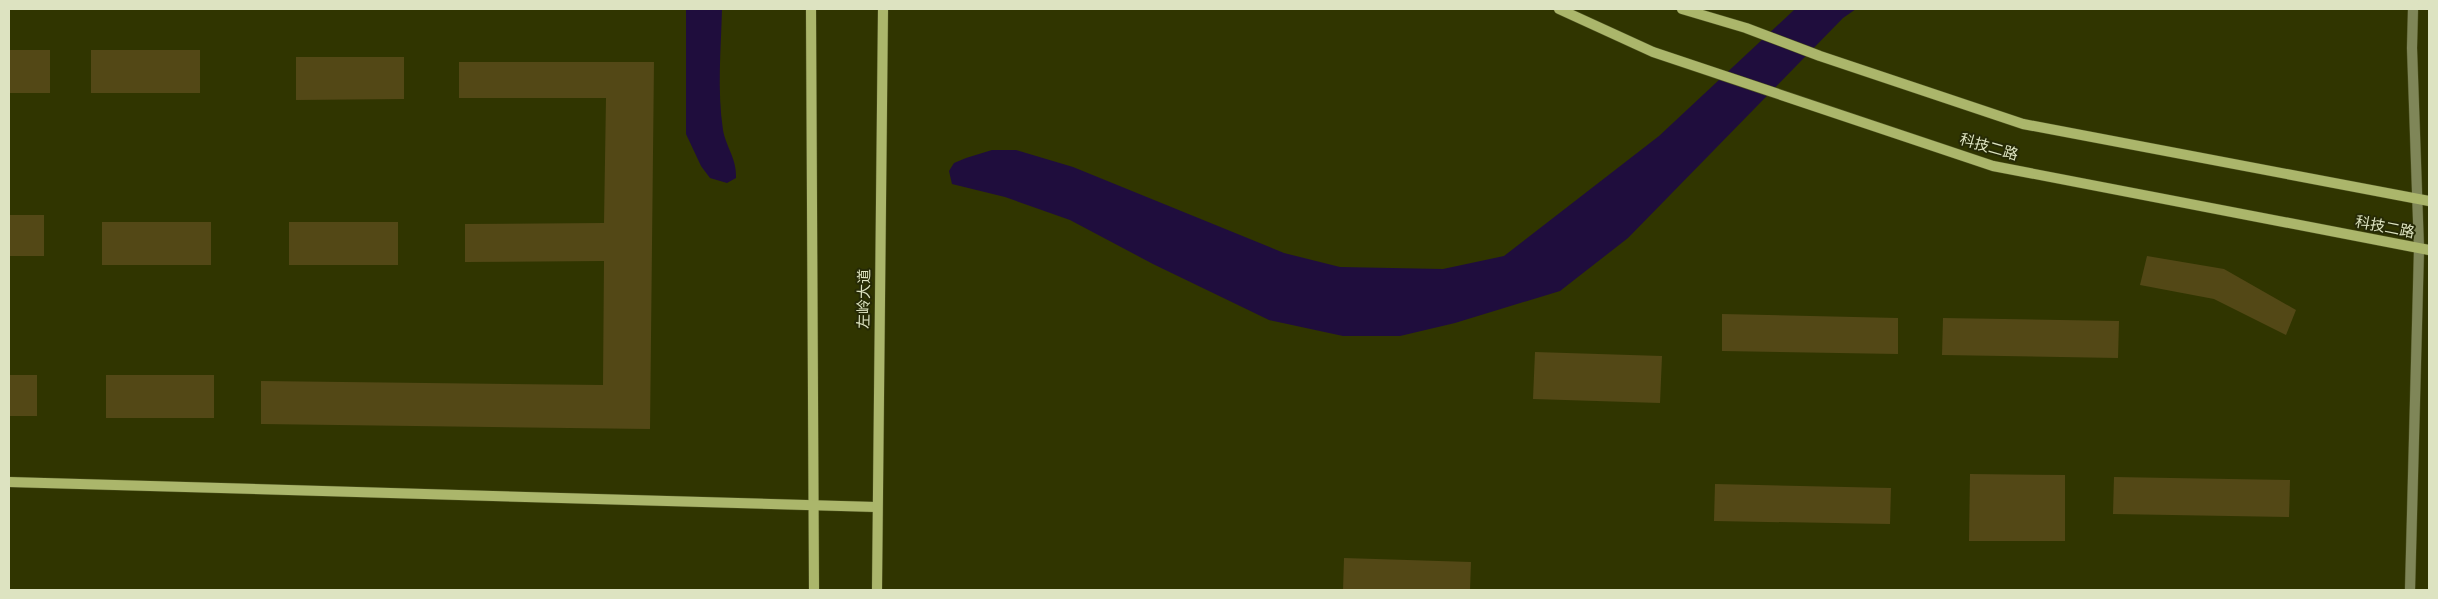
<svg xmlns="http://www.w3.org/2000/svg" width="2438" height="599" viewBox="0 0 2438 599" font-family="Rubik,'Noto Sans SC',sans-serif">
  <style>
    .water { fill: #1f0d3d }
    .building { fill: #534816 }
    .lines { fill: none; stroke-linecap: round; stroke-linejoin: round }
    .street-casing { stroke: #4c511f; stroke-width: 11 }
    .secondary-casing { stroke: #4c511f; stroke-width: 11 }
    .street { stroke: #7f8658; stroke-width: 10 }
    .secondary { stroke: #abb66b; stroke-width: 10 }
    .labels { text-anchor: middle; stroke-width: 4; stroke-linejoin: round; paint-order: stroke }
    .street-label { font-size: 15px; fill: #dde3c1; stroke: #262a05 }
  </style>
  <rect width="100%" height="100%" fill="#303500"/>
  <g class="water">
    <path d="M686 9H722C721 49 717 90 723 130 726 147 737 159 736 178L727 183 710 178 701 166 686 134Z"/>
    <path d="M1795 9H1856L1843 18 1628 238 1560 291 1455 323 1400 336H1343L1269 320 1153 264 1070 220 1005 197 952 184 949 171 954 163 966 158 992 150H1016L1073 167 1284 253 1340 267 1443 269 1504 256 1659 136Z"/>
  </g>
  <g class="building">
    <rect x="9" y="50" width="41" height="43"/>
    <rect x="91" y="50" width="109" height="43"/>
    <path d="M296 57H404V99L296 100Z"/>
    <path d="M459 62H654L650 429 261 424V381L603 385 604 261 465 262V224L604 223 606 98H459Z"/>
    <rect x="9" y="215" width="35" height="41"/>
    <rect x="102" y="222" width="109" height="43"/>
    <rect x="289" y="222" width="109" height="43"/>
    <path d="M2147 256 2224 269 2296 310 2286 335 2214 299 2140 285Z"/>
    <path d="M1722 314 1898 318V354L1722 351Z"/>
    <path d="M1943 318 2119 321 2118 358 1942 355Z"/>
    <path d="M1535 352 1662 356 1660 403 1533 399Z"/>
    <rect x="9" y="375" width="28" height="41"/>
    <rect x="106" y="375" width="108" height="43"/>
    <path d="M1970 474 2065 475V541H1969Z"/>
    <path d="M2114 477 2290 480 2289 517 2113 514Z"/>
    <path d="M1715 484 1891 488 1890 524 1714 521Z"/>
    <path d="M1344 558 1471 562 1470 590H1343Z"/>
  </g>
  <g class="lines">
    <defs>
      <path id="street" d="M2410 590 2419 249 2412 48 2413 9"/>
      <g id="secondary">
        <path d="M811 9 814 590"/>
        <path d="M1559 9 1653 52 1993 166 2429 250"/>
        <path d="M1682 9 1746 28 1820 56 2023 124 2429 201"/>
        <path d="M9 482 876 507"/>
        <path d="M877 590 883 9"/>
      </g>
    </defs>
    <use href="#street" class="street-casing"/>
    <use href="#secondary" class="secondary-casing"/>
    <use href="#street" class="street"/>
    <use href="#secondary" class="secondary"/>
  </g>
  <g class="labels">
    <g class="street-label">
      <text transform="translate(1989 147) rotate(16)" y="5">科技二路</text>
      <text transform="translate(2385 227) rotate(11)" y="5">科技二路</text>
      <text transform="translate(864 299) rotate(-89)" y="5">左岭大道</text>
    </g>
  </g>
  <rect width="2438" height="599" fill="none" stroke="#dde3c1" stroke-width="20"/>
</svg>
